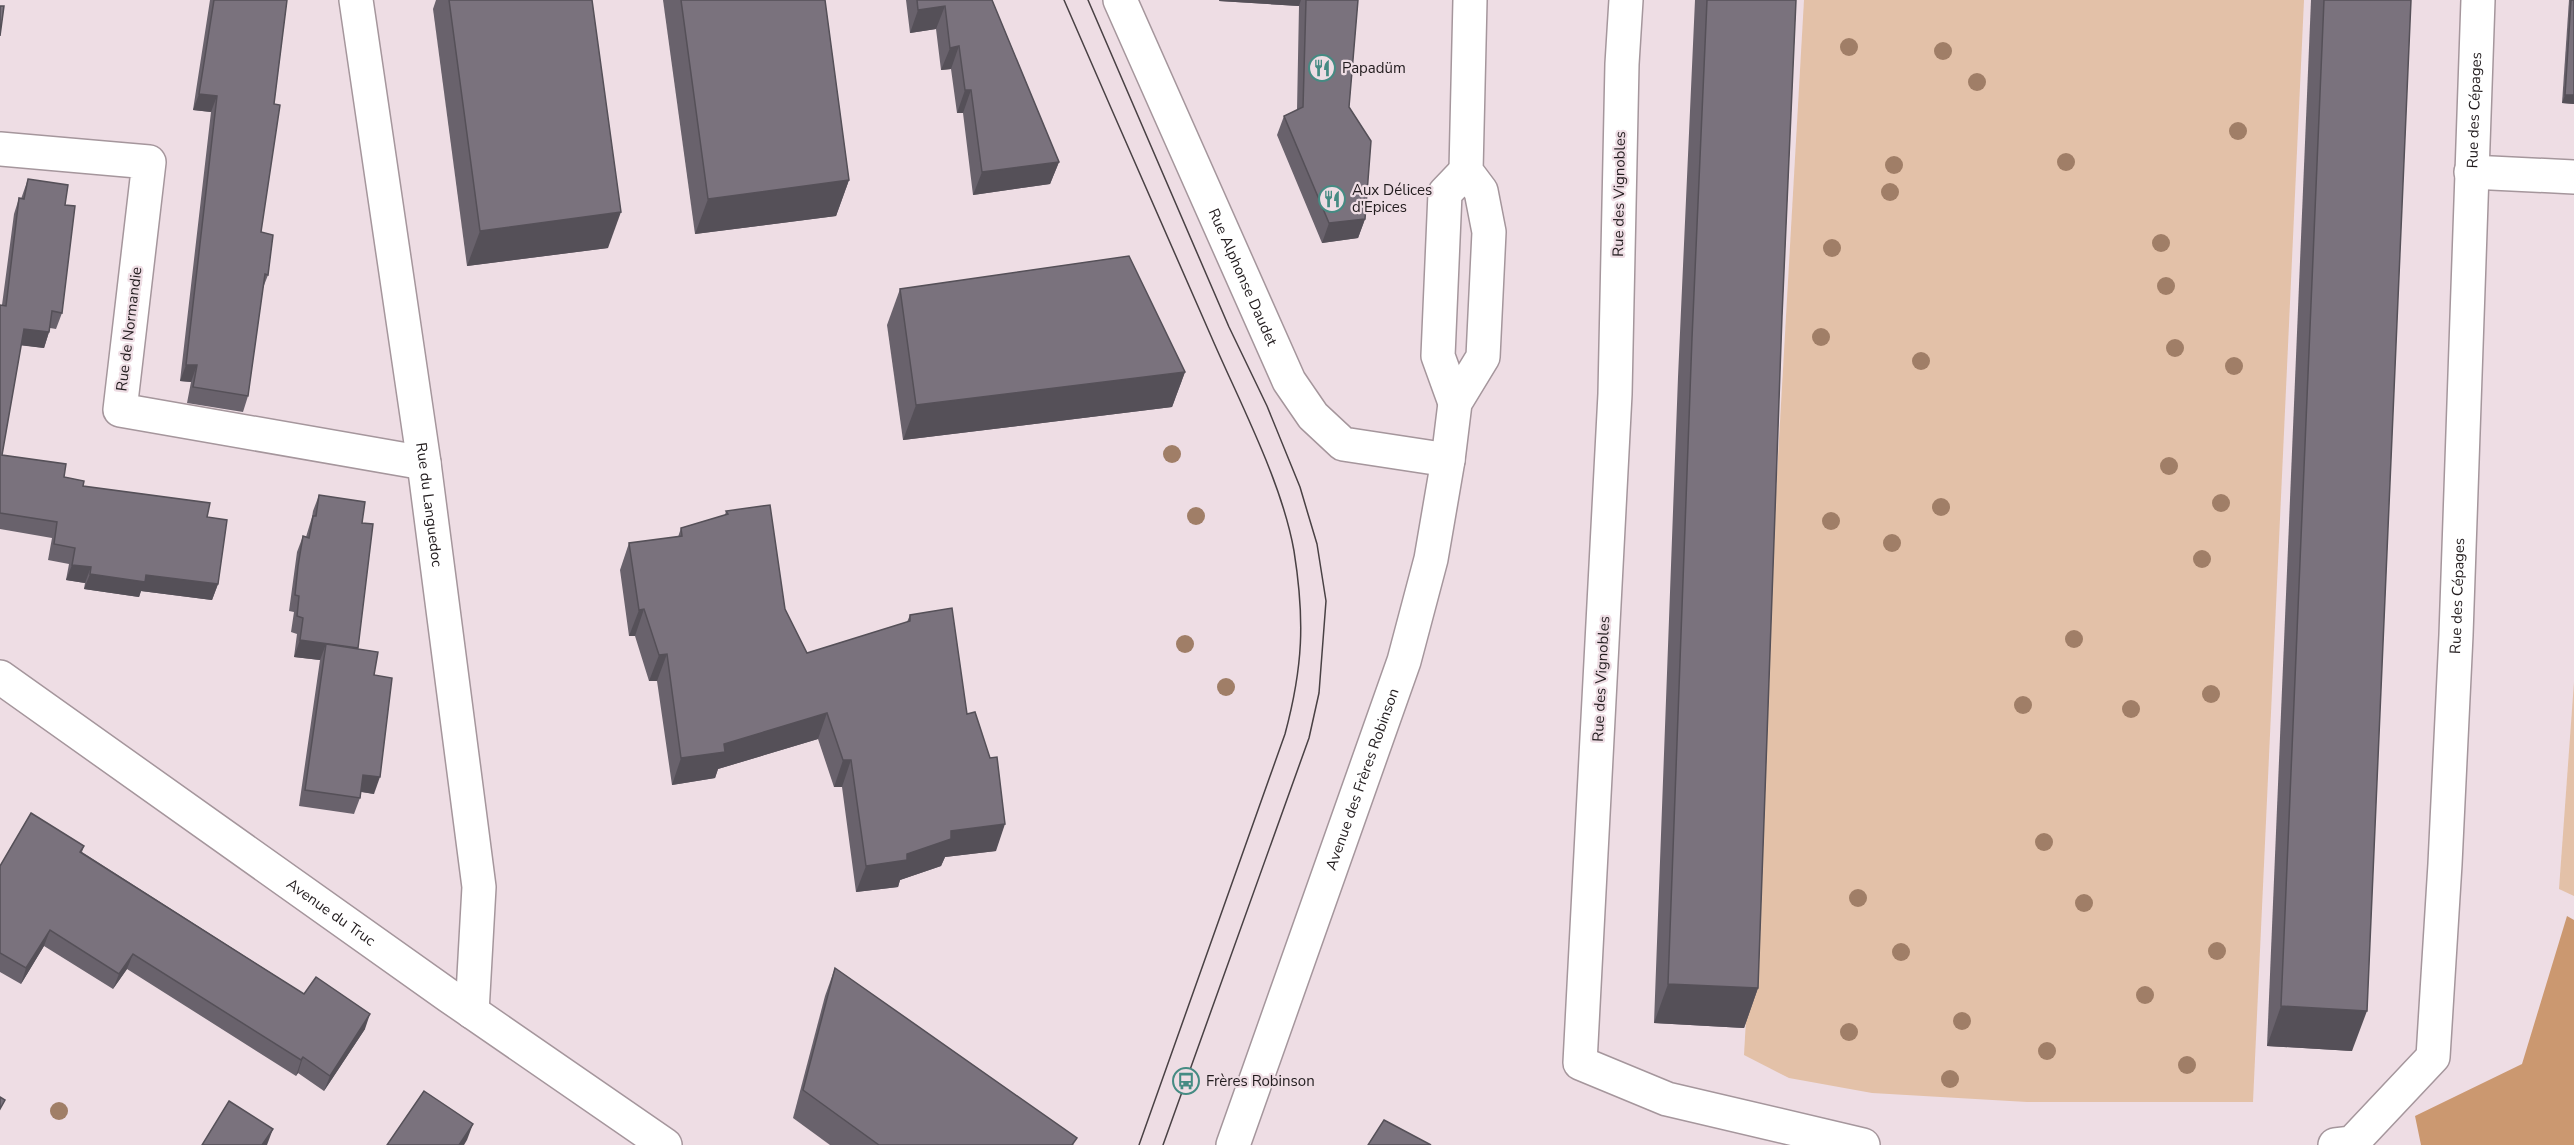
<svg xmlns="http://www.w3.org/2000/svg" width="2574" height="1145" viewBox="0 0 2574 1145" font-family="'Nunito Sans',sans-serif">
  <style>
    .green { fill: #e3c1a8 }
    .forest { fill: #cb9870 }
    .lines { fill: none; stroke-linecap: round; stroke-linejoin: round }
    .street-casing { stroke: #a5969c; stroke-width: 36 }
    .secondary-casing { stroke: #a5969c; stroke-width: 36 }
    .street { stroke: #fff; stroke-width: 33 }
    .secondary { stroke: #fff; stroke-width: 33 }
    .tram { stroke: #494144; stroke-width: 1.5 }
    .tree { fill: #a07e67 }
    .wall { fill: #69626c }
    .shaded-wall { fill: #555058 }
    .building { fill: #7a727d; stroke: #555058; stroke-width: 1.5 }
    .labels { text-anchor: middle; stroke-width: 4.5; stroke-linejoin: round; paint-order: stroke }
    .poi-label { font-size: 15px; fill: #221c1e; stroke: #eedde4; text-anchor: start }
    .street-label { font-size: 15px; fill: #221c1e; stroke: #eedde4 }
  </style>
  <rect width="100%" height="100%" fill="#eedde4"/>
  <g class="green">
    <path d="M1804 0H2304L2253 1102H2027L1872 1093 1789 1078 1744 1055Z"/>
    <path d="M2574 682V896L2559 889Z"/>
  </g>
  <path class="forest" d="M2567 916 2574 920V1145H2421L2415 1116 2522 1064Z"/>
  <g class="lines">
    <defs>
      <g id="street">
        <path id="s1" d="M356 0 424 463 479 887 472 1012"/>
        <path id="s2" d="M1120 0 1289 381 1313 416 1343 444 1448 460"/>
        <path d="M1626 0 1622 64 1615 394 1580 1063 1667 1099 1863 1145"/>
        <path d="M0 149 149 162 120 410 424 463"/>
        <path d="M2471 172 2574 177"/>
        <path id="s3" d="M2335 1145 2352 1143 2433 1057 2445 864 2456 635 2478 0"/>
      </g>
      <g id="secondary">
        <path d="M1455 403 1438 356 1445 193 1466 171"/>
        <path id="s4" d="M0 677 449 996 665 1145"/>
        <path id="s5" d="M1233 1145 1404 661 1431 559 1448 460 1455 403 1483 357 1489 232 1481 191 1466 171 1470 0"/>
      </g>
    </defs>
    <use href="#street" class="street-casing"/>
    <use href="#secondary" class="secondary-casing"/>
    <use href="#street" class="street"/>
    <use href="#secondary" class="secondary"/>
    <g class="tram">
      <path d="M1064 0C1113 112 1161 224 1211 336 1239 401 1282 482 1294 551 1305 620 1303 667 1285 734L1139 1145"/>
      <path d="M1088 0 1229 327 1267 406 1300 487 1308 514 1317 544 1326 601 1319 693 1309 738 1163 1145"/>
    </g>
  </g>
  <g class="tree">
    <circle cx="1849" cy="47" r="9"/>
    <circle cx="1943" cy="51" r="9"/>
    <circle cx="1977" cy="82" r="9"/>
    <circle cx="2238" cy="131" r="9"/>
    <circle cx="2066" cy="162" r="9"/>
    <circle cx="1894" cy="165" r="9"/>
    <circle cx="1890" cy="192" r="9"/>
    <circle cx="2161" cy="243" r="9"/>
    <circle cx="1832" cy="248" r="9"/>
    <circle cx="2166" cy="286" r="9"/>
    <circle cx="1821" cy="337" r="9"/>
    <circle cx="2175" cy="348" r="9"/>
    <circle cx="1921" cy="361" r="9"/>
    <circle cx="2234" cy="366" r="9"/>
    <circle cx="1172" cy="454" r="9"/>
    <circle cx="2169" cy="466" r="9"/>
    <circle cx="2221" cy="503" r="9"/>
    <circle cx="1941" cy="507" r="9"/>
    <circle cx="1196" cy="516" r="9"/>
    <circle cx="1831" cy="521" r="9"/>
    <circle cx="1892" cy="543" r="9"/>
    <circle cx="2202" cy="559" r="9"/>
    <circle cx="2074" cy="639" r="9"/>
    <circle cx="1185" cy="644" r="9"/>
    <circle cx="1226" cy="687" r="9"/>
    <circle cx="2211" cy="694" r="9"/>
    <circle cx="2023" cy="705" r="9"/>
    <circle cx="2131" cy="709" r="9"/>
    <circle cx="2044" cy="842" r="9"/>
    <circle cx="1858" cy="898" r="9"/>
    <circle cx="2084" cy="903" r="9"/>
    <circle cx="2217" cy="951" r="9"/>
    <circle cx="1901" cy="952" r="9"/>
    <circle cx="2145" cy="995" r="9"/>
    <circle cx="1962" cy="1021" r="9"/>
    <circle cx="1849" cy="1032" r="9"/>
    <circle cx="2047" cy="1051" r="9"/>
    <circle cx="2187" cy="1065" r="9"/>
    <circle cx="1950" cy="1079" r="9"/>
    <circle cx="59" cy="1111" r="9"/>
  </g>
  <g class="wall">
    <path d="M210 0H287L274 104 261 232 268 275 263 288 248 396 243 412 187 403 191 382 180 381 211 112 193 110Z"/>
    <path d="M436 0H592L608 248 467 266 433 9Z"/>
    <path d="M663 0H825L849 180 836 216 695 234Z"/>
    <path d="M906 0H992L1059 162 1050 184 973 195 963 113H957L951 69 941 70 936 29 910 33Z"/>
    <path d="M1219 0H1358L1349 107 1365 219 1358 238 1322 243 1277 135 1284 116 1297 110 1299 6 1219 1Z"/>
    <path d="M1695 0H1796L1782 316 1758 988 1744 1028 1654 1023 1678 377Z"/>
    <path d="M2311 0H2411L2352 1051 2267 1046Z"/>
    <path d="M2569 0H2574V104L2562 103Z"/>
    <path d="M28 179 65 205 62 313 56 329 50 328 49 332 44 348 21 345 2 455 64 477 83 486 207 517 218 584 212 600 141 591 139 597 84 589 85 583 66 580 69 564 48 560 52 538 0 529V305H2L14 214 19 198 21 199Z"/>
    <path d="M900 289 1185 372 1172 407 903 440 887 325Z"/>
    <path d="M319 495 362 523 358 649 374 675V794L361 792 360 798 354 814 299 806 320 660 294 657 297 634 291 632 294 612 289 611 297 552 303 536 306 537 312 517 313 511Z"/>
    <path d="M726 511 785 609 807 653 907 622 910 615 967 714 996 851 945 857 941 866 900 880 898 887 856 892 842 787H834L818 739 718 769 715 778 672 785 657 681H649L635 636H629L620 570 629 543 678 537 681 528 725 515Z"/>
    <path d="M84 846 82 852 304 994 365 1029 324 1091 298 1073 296 1076 127 969 113 989 44 946 21 984 0 972V866Z"/>
    <path d="M835 968 1074 1145H830L793 1118 825 996Z"/>
  </g>
  <g class="shaded-wall">
    <path d="M1220 0H1301L1299 6 1219 1Z"/>
    <path d="M945 6 936 29 910 33 918 10Z"/>
    <path d="M959 46 951 69 941 70 950 48Z"/>
    <path d="M965 90H971L963 113H957Z"/>
    <path d="M199 94 217 96 211 112 193 110Z"/>
    <path d="M2565 95H2574V104L2562 103Z"/>
    <path d="M1059 162 1050 184 973 195 982 172Z"/>
    <path d="M849 180 836 216 695 234 708 199Z"/>
    <path d="M621 212 608 248 467 266 480 231Z"/>
    <path d="M1365 219 1358 238 1322 243 1329 223Z"/>
    <path d="M24 329 49 332 44 348 18 345Z"/>
    <path d="M186 365H197L191 382 180 381Z"/>
    <path d="M1185 372 1172 407 903 440 916 405Z"/>
    <path d="M72 565 91 567 85 583 66 580Z"/>
    <path d="M90 574 146 575 218 584 212 600 141 591 139 597 84 589Z"/>
    <path d="M644 609 635 636H629L639 610Z"/>
    <path d="M300 640 358 648 326 644 320 660 294 657Z"/>
    <path d="M667 654 657 681H649L659 655Z"/>
    <path d="M827 713 818 739 718 769 715 778 672 785 681 758 724 744Z"/>
    <path d="M843 760H851L842 787H834Z"/>
    <path d="M363 775 380 777 374 794 357 791Z"/>
    <path d="M1005 824 996 851 945 857 941 866 900 880 898 887 856 892 866 866 907 854 951 831Z"/>
    <path d="M50 930 44 946 21 984 26 968Z"/>
    <path d="M133 954 127 969 113 989 119 974Z"/>
    <path d="M1668 984 1758 988 1744 1028 1654 1023Z"/>
    <path d="M2281 1006 2367 1011 2352 1051 2267 1046Z"/>
    <path d="M370 1014 365 1029 324 1091 330 1076Z"/>
    <path d="M303 1057 298 1073 296 1076 301 1060Z"/>
    <path d="M473 1124 467 1140 464 1145H459Z"/>
    <path d="M273 1129 267 1145H262Z"/>
  </g>
  <g class="building">
    <path d="M214 0H287L274 104 280 105 261 232 273 235 268 275 265 274 248 396 193 387 197 365H186L217 96 199 94Z"/>
    <path d="M449 0H592L621 212 480 231Z"/>
    <path d="M681 0H825L849 180 708 199Z"/>
    <path d="M917 0H992L1059 162 982 172 971 90H965L959 46 950 48 945 6 918 10Z"/>
    <path d="M1306 0H1358L1349 107 1371 141 1365 219 1329 223 1284 116 1303 107Z"/>
    <path d="M1707 0H1796L1782 316 1758 988 1668 984 1692 338Z"/>
    <path d="M2324 0H2411L2367 1011 2281 1006Z"/>
    <path d="M2571 0H2574V95H2565Z"/>
    <path d="M0 6H4L0 36Z"/>
    <path d="M28 179 68 185 65 205 75 206 62 313 52 311 49 332 24 329 2 455 66 464 64 477 84 481 83 486 210 503 207 517 227 520 218 584 146 575 145 582 90 574 91 567 72 565 75 548 54 544 57 522 0 513V305L6 306 19 198 24 199Z"/>
    <path d="M1129 256 1185 372 916 405 900 289Z"/>
    <path d="M319 495 365 502 362 523 373 524 358 648 300 640 303 618 297 616 299 596 295 595 298 566 303 536 309 538 313 516H316Z"/>
    <path d="M770 505 785 609 807 653 910 621V615L952 608 967 714 975 712 990 758 997 757 1005 824 951 831V839L907 854V860L866 866 851 760H843L827 713 724 744 725 752 681 758 667 654 659 655 644 609 639 610 629 543 682 536 681 528 728 514 726 511Z"/>
    <path d="M326 644 378 652 374 675 392 678 380 777 363 775 360 798 305 790Z"/>
    <path d="M31 813 84 846 80 852 304 994 316 977 370 1014 330 1076 303 1057 301 1060 133 954 119 974 50 930 26 968 0 953V866Z"/>
    <path d="M835 968 1077 1138 1072 1145H879L803 1090Z"/>
    <path d="M424 1091 473 1124 459 1145H387Z"/>
    <path d="M0 1097 5 1100 0 1109Z"/>
    <path d="M229 1101 273 1129 262 1145H202Z"/>
    <path d="M1384 1120 1431 1145H1368Z"/>
  </g>
  <defs>
    <symbol id="restaurant-ring" viewBox="-11 -11 22 22"><circle r="9.5" fill="#eedde4" stroke="#458b83" stroke-width="1.5"/><path d="M-5-6h1v4h1v-4h1v4h1v-4h1v5L-1.5 .5V6h-2V.5L-5-1ZM5-6V6H3V1.5H1.5Q1.5-4 5-6Z" fill="#458b83"/></symbol>
    <symbol id="bus-ring" viewBox="-11 -11 22 22"><circle r="9.5" fill="#eedde4" stroke="#458b83" stroke-width="1.5"/><path d="M-5-6H5V4H4V6H2V4H-2V6H-4V4H-5ZM-3.5-4V0h7V-4ZM-3.5 1.2v1.5H-2V1.2ZM2 1.2v1.5H3.5V1.2Z" fill="#458b83"/></symbol>
  </defs>
  <g fill-rule="evenodd">
    <use href="#restaurant-ring" x="1307" y="53" width="30" height="30"/>
    <use href="#restaurant-ring" x="1317" y="184" width="30" height="30"/>
    <use href="#bus-ring" x="1171" y="1066" width="30" height="30"/>
  </g>
  <g class="labels">
    <g class="poi-label">
      <text x="1342" y="73">Papadüm</text>
      <text x="1352" y="195">Aux Délices<tspan x="1352" dy="17">d'Epices</tspan></text>
      <text x="1206" y="1086">Frères Robinson</text>
    </g>
    <g class="street-label">
      <text dy="5" stroke="none"><textPath href="#s3" startOffset="1083">Rue des Cépages</textPath></text>
      <text transform="translate(1619 194) rotate(-89)" y="5">Rue des Vignobles</text>
      <text dy="5" stroke="none"><textPath href="#s2" startOffset="303">Rue Alphonse Daudet</textPath></text>
      <text transform="translate(129 329) rotate(-83)" y="5">Rue de Normandie</text>
      <text dy="5" stroke="none"><textPath href="#s1" startOffset="510">Rue du Languedoc</textPath></text>
      <text dy="5" stroke="none"><textPath href="#s3" startOffset="597">Rue des Cépages</textPath></text>
      <text transform="translate(1601 679) rotate(-87)" y="5">Rue des Vignobles</text>
      <text dy="5" stroke="none"><textPath href="#s5" startOffset="388">Avenue des Frères Robinson</textPath></text>
      <text dy="5" stroke="none"><textPath href="#s4" startOffset="406">Avenue du Truc</textPath></text>
    </g>
  </g>
</svg>
